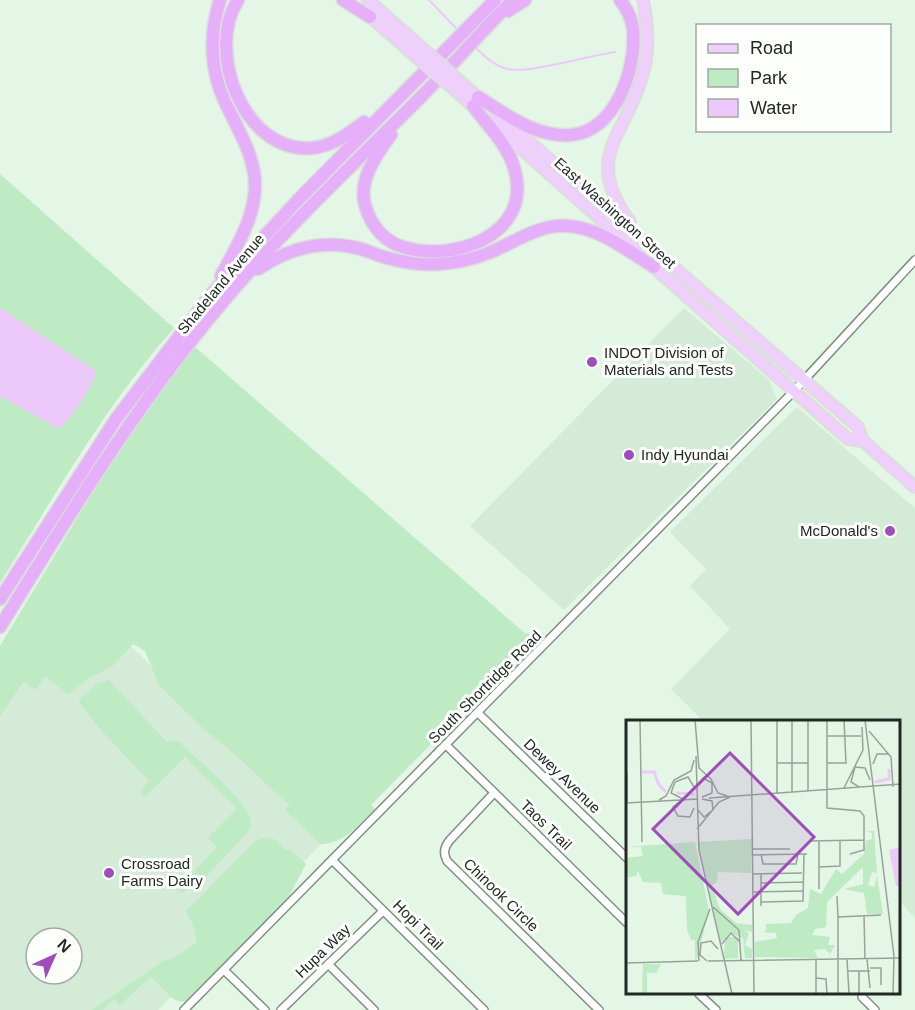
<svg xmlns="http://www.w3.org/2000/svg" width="915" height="1010" viewBox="0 0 915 1010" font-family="Helvetica,sans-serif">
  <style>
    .built { fill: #d4ecd7; fill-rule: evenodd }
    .green { fill: #beeac4 }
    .water { fill: #edc9fb }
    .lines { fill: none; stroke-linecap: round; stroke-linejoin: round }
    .stream { stroke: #edc9fb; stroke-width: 2 }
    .street-casing { stroke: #809082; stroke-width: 10 }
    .primary-casing { stroke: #dcdddc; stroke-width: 14 }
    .highway-casing { stroke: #dcdddc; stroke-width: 15 }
    .street { stroke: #fff; stroke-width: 7 }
    .primary { stroke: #efcffb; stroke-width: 10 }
    .highway { stroke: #e5aff9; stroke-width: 12 }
    .primary-bridge-casing { stroke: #dcdddc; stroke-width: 14; stroke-linecap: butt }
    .primary-bridge { stroke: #efcffb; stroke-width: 10 }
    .poi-dot { fill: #9f4cbc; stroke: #fbfefb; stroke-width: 2 }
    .labels { text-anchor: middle; stroke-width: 6; stroke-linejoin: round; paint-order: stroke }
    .street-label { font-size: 15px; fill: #222823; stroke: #fbfefb }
    .poi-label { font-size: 15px; fill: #222823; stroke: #fbfefb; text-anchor: start }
    .inset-river { fill: none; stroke: #edc9fb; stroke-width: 3 }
    .inset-road { fill: none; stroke: #96a498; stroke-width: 1.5 }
    .view { fill: #9f4cbc; fill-opacity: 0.15; stroke: #9f4cbc; stroke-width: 3 }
    .inset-edge { fill: none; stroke: #222823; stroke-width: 3 }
  </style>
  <rect width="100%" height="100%" fill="#e4f6e6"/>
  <g class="built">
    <path d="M684 308 769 380 777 399 564 610 470 526Z"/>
    <path d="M797 407 915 508V918L899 901 898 722H704L671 689 730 629 690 586 706 569 670 532Z"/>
    <path d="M129 644 327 838 158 1010H0V686ZM36 938H72V974H36Z"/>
  </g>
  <g class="green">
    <path d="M0 174 174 328C106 404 54 497 0 583V396L59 429 2 310H0Z"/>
    <path d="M195 347 526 634 528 632 534 640C533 647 528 652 521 653L371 805 375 809C359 824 344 844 321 844L285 810 289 805 240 759 205 730 159 685 145 651 133 644 114 665 86 680 68 695 46 676 35 690 23 682 0 716V646L99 482 154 401Z"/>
    <path d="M109 680 167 742 178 741C193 756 254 805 251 825 251 828 249 831 247 833L205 878H197L182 893 177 890 217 847 208 838 237 808 185 757 145 797 140 792 149 781 101 730 78 701 98 683Z"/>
    <path d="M262 838 275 839 286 850 290 849 306 864 289 896 187 1001C172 1006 162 984 150 977L120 1005 114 999 103 1010H92L163 961 173 958 197 942 193 925 186 911 254 842Z"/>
  </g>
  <path class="water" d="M2 309 96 371C95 383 69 422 59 429L0 396V310Z"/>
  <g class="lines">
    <g class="stream">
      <path d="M429 0 456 28"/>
      <path d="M477 49C484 56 494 65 504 68 523 76 590 55 615 52"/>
    </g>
    <defs>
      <g id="street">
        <path d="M478 713 627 858"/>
        <path d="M446 745 627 923"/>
        <path d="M494 793 449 841C444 848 443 853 447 861L599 1010"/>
        <path d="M332 860 484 1010"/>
        <path d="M328 964 374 1010"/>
        <path d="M224 970 265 1010"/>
        <path d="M699 994 716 1010"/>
        <path d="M862 997 875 1010"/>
        <path d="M184 1010 794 391 915 260"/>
        <path d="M281 1010 383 911"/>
      </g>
      <g id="primary">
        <path d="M368 0 421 47"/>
        <path d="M365 12 414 55"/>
        <path d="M462 83 482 101"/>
        <path d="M456 91 478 111"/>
        <path d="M496 113 858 427 863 441 915 487"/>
        <path d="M492 123 635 250"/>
        <path d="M630 222C581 155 627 136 643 73 650 49 648 25 643 0"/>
        <path d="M649 263 848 439 863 441"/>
      </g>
      <g id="highway">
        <path d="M220 0C209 34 210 70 225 102 238 130 256 157 255 188 254 220 235 249 221 276"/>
        <path d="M238 0C205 51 244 154 312 148 333 146 348 134 364 122"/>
        <path d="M343 0 370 17"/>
        <path d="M508 11 525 0"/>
        <path d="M478 97C506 114 536 138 571 135 616 131 637 68 633 29 632 18 627 9 620 0"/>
        <path d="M391 135C381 148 371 162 366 178 357 206 376 239 403 247 453 263 532 235 515 171 509 146 488 126 473 106"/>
        <path d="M258 269C286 250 319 240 353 247 364 249 374 254 384 257 401 262 420 265 438 264 456 263 474 259 491 252 517 241 539 224 568 226 600 228 628 251 654 267"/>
        <path d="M0 599 116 419 213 292 298 200 495 0"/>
        <path d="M0 627C64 523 127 420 203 326 267 246 341 176 413 105 447 71 479 34 513 0"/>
      </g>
    </defs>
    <use href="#street" class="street-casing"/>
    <use href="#primary" class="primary-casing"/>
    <use href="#highway" class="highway-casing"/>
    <use href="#street" class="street"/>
    <use href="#primary" class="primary"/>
    <use href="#highway" class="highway"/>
    <defs>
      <g id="primary-bridge">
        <path d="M421 47 462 83"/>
        <path d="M414 55 456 91"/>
      </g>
    </defs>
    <use href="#primary-bridge" class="primary-bridge-casing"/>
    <use href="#primary-bridge" class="primary-bridge"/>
  </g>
  <g class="poi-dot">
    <circle cx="592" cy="362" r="6"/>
    <circle cx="629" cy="455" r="6"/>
    <circle cx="890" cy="531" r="6"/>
    <circle cx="109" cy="873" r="6"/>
  </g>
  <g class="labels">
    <g class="street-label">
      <text transform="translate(615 213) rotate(42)" y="5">East Washington Street</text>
      <text transform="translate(221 284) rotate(-50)" y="5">Shadeland Avenue</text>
      <text transform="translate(485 687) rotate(-45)" y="5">South Shortridge Road</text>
      <text transform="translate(562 776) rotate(44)" y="5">Dewey Avenue</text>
      <text transform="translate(546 825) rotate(44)" y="5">Taos Trail</text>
      <text transform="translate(501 895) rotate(44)" y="5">Chinook Circle</text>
      <text transform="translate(418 925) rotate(45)" y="5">Hopi Trail</text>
      <text transform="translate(323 951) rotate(-44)" y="5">Hupa Way</text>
    </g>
    <g class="poi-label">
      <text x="604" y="358">INDOT Division of<tspan x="604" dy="17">Materials and Tests</tspan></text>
      <text x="641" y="460">Indy Hyundai</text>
      <text x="878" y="536" text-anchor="end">McDonald's</text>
      <text x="121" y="869">Crossroad<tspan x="121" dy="17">Farms Dairy</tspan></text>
    </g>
  </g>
  <g transform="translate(626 720)">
    <rect width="274" height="274" fill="#e4f6e6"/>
    <path d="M240 111H248L251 153 246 152 242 165 248 167 251 156 257 194H241L238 173 218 169 237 164V147L201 182 200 207 189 209 186 215 204 217 202 225H209L204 234 199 229 188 230 192 238 129 237V222L151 218 150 213 136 212 140 211V204L165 203 170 195 182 188 184 169 195 174 210 149 216 154 238 134 240 121 246 119V113ZM126 119 125 153 92 152 91 162 86 165 94 189 110 203 126 205V212L117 210 123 213 119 225 126 229V238H119L117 218 104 213 95 223 72 122ZM69 122 83 191 71 239 69 240V220H65L61 210 60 176 37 174 35 163 17 162 12 151 10 156 0 158V138L17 136 15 127H0ZM99 217H112V238L98 239ZM17 244H35L30 253H21V274H16Z" fill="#beeac4"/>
    <path d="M274 127V166H270L263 130Z" fill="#edc9fb"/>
    <path class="inset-river" d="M16 52H28L33 65 40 72M249 62 263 59V49M50 73 68 74"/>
    <path class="inset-road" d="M14 0 16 122M69 0 73 48 85 59 92 73 101 76M125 0 128 274M166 0V72M182 0V71M201 0V88L234 91 238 96V130L224 134M239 0 268 236 267 274M151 1V73M243 11 265 37 267 67M201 16H235M70 36 73 130 106 274M151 43H182M201 43H220L218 0M247 44 251 34H262M1 53V83M71 66 77 58 86 63V73L76 77M233 67 225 62 229 47 239 48 244 60M218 68 237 30 236 7M83 78 275 64M57 79 45 73 49 62 62 57 68 67M33 80 40 76 48 60 65 51 68 40M56 80 47 87 52 96 64 97 68 88M0 83 72 79M71 89 78 97 87 90 86 81 76 79M71 109 93 82 104 77M183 121 238 120M193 121V169M127 129H164M135 134 137 144H170L172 134M127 135 181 134M193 147 214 146V121M127 154 176 153M135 163 178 162M127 172 178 171M211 176 212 197M135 182 177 181 178 134M135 186V154M87 187 113 210 115 240M238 196 239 239M96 224 105 213 114 222M190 239V274M221 239 223 274M241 239 244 268M73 241 72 222 84 189M81 241 74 235 75 223 85 221 92 229M82 241 275 238M0 243 72 241M244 248H255V265M222 251H244M233 251V274M190 258 200 259 201 274M212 274V197L255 195"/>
    <path class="view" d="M104 33 188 117 112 194 27 109Z"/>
    <rect width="274" height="274" class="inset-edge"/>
  </g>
  <rect x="696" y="24" width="195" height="108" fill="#fbfefb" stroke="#a4a8a5" stroke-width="1.5"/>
  <rect x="708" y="44" width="30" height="9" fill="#efcffb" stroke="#a4a8a5" stroke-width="1.5"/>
  <text x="750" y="54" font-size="18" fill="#222823">Road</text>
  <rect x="708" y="69" width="30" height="18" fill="#beeac4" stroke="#a4a8a5" stroke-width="1.5"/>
  <text x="750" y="84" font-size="18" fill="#222823">Park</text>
  <rect x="708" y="99" width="30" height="18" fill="#edc9fb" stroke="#a4a8a5" stroke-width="1.5"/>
  <text x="750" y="114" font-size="18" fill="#222823">Water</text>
  <g transform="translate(54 956) rotate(45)"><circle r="28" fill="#fbfefb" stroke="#a4a8a5" stroke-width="1.5"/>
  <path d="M0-4.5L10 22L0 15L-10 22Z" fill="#9f4cbc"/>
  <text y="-9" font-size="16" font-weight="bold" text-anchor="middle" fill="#222823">N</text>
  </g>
</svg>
